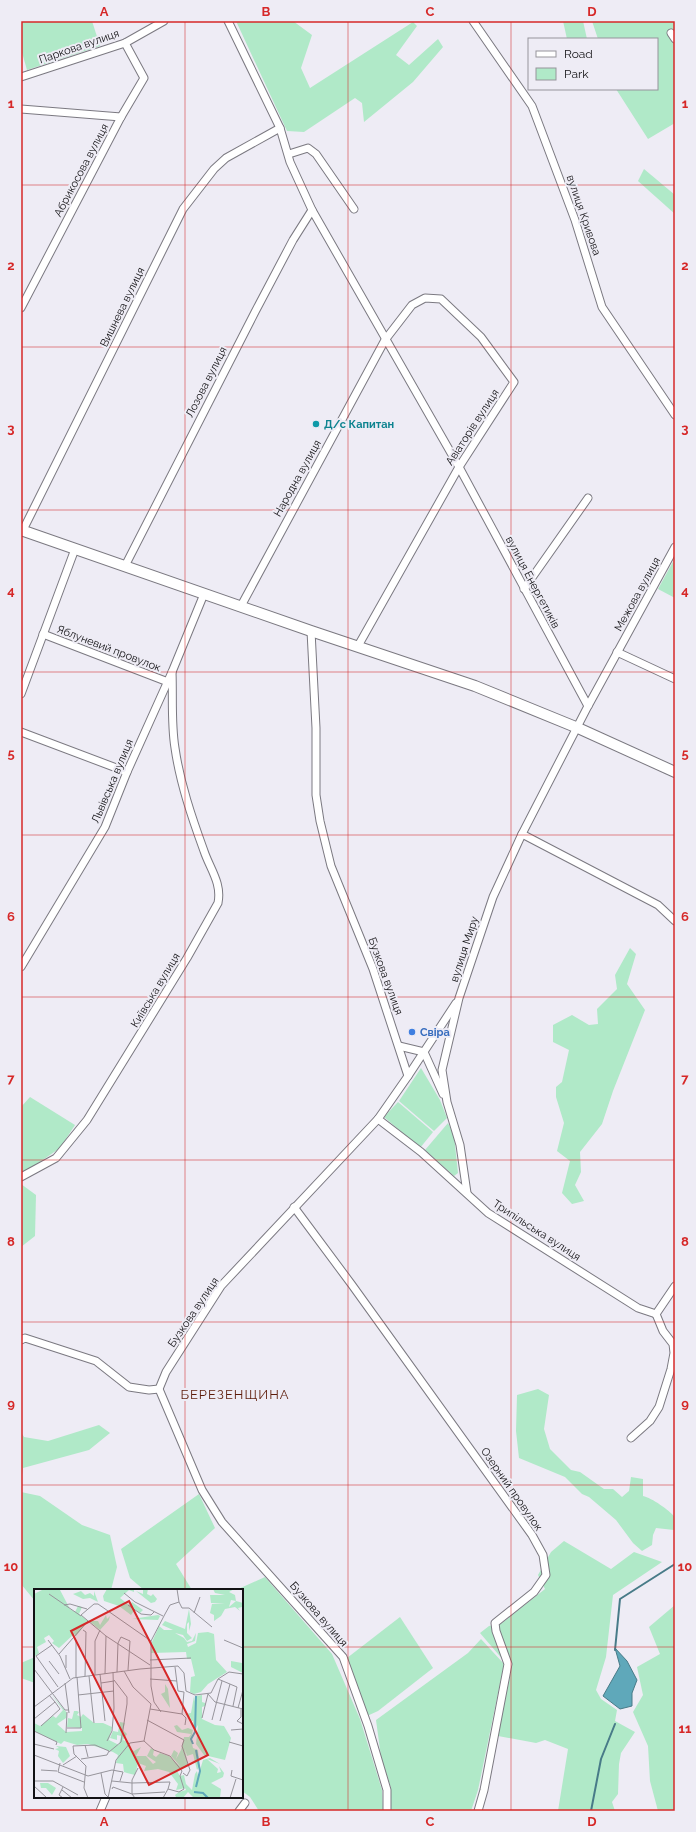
<svg xmlns="http://www.w3.org/2000/svg" width="696" height="1832" viewBox="0 0 696 1832" font-family="Raleway,sans-serif">
  <style>
    .green { fill: #b0e9c8 }
    .water { fill: #5fa8ba; stroke: #487b88 }
    .lines { fill: none; stroke-linecap: round; stroke-linejoin: round }
    .stream { stroke: #487b88; stroke-width: 2 }
    .street-casing { stroke: #7b7981; stroke-width: 9 }
    .secondary-casing { stroke: #7b7981; stroke-width: 12 }
    .street { stroke: #fff; stroke-width: 7 }
    .secondary { stroke: #fff; stroke-width: 10 }
    .grid { fill: none; stroke: #d62828; stroke-width: 1; stroke-opacity: 0.55 }
    .culture-dot { fill: #0f9aa8; stroke: #eeecf5; stroke-width: 1.5 }
    .shop-dot { fill: #3f7fe0; stroke: #eeecf5; stroke-width: 1.5 }
    .labels { text-anchor: middle; stroke-width: 4; stroke-linejoin: round; paint-order: stroke }
    .street-label { font-size: 11px; fill: #121114; stroke: #eeecf5 }
    .culture-label { font-size: 11px; font-weight: bold; fill: #0d838f; stroke: #eeecf5; text-anchor: start }
    .shop-label { font-size: 11px; font-weight: bold; fill: #366cbe; stroke: #eeecf5; text-anchor: start }
    .quarter-label { font-size: 13px; letter-spacing: 1px; fill: #5c1a08; stroke: #eeecf5 }
    .inset-river { fill: none; stroke: #5fa8ba; stroke-width: 2 }
    .inset-road { fill: none; stroke: #96949b; stroke-width: 1 }
    .view { fill: #d62828; fill-opacity: 0.15; stroke: #d62828; stroke-width: 2 }
    .inset-edge { fill: none; stroke: #121114; stroke-width: 2 }
    .neatline { fill: none; stroke: #d62828; stroke-width: 1.5 }
    .grid-label { font-size: 13px; text-anchor: middle; font-weight: bold; fill: #d62828 }
  </style>
  <rect width="100%" height="100%" fill="#eeecf5"/>
  <g class="green">
    <path d="M21 21H92L100 46 27 70 21 49Z"/>
    <path d="M236 21H293L312 35 301 68 310 88 413 22 417 26 396 55 409 65 438 39 443 47 413 82 364 122 362 103 355 98 304 132 287 131Z"/>
    <path d="M563 21H583L587 39H567Z"/>
    <path d="M592 21H673L675 25V123L648 139 616 89H657V39H598Z"/>
    <path d="M644 169 675 195V214L638 181Z"/>
    <path d="M675 558V598L658 589Z"/>
    <path d="M630 948 636 954 627 984 645 1010 613 1091 602 1124 580 1152 581 1172 575 1185 584 1201 572 1204 562 1193 570 1161 557 1151 564 1123 556 1097V1087L562 1082 569 1050 553 1042V1025L572 1015 589 1025 598 1024 597 1009 617 989 615 975Z"/>
    <path d="M421 1068 440 1100 447 1118 434 1131 399 1101Z"/>
    <path d="M30 1097 75 1125 60 1148 21 1175V1107Z"/>
    <path d="M398 1102 433 1132 420 1148 384 1117Z"/>
    <path d="M448 1123 454 1136 458 1173 454 1176 425 1150Z"/>
    <path d="M21 1184 36 1195 35 1236 21 1247Z"/>
    <path d="M538 1389 549 1395 544 1429 550 1449 571 1470 580 1472 604 1489H613L622 1497 629 1491 631 1477 643 1479V1496C652 1498 669 1510 675 1517L674 1530 656 1528 653 1535 652 1545 642 1551 633 1543 616 1520 589 1497 582 1494 565 1477 519 1458 516 1431 517 1395Z"/>
    <path d="M99 1425 110 1433 89 1450 23 1468 21 1482V1432L24 1437 48 1441Z"/>
    <path d="M21 1492 40 1496 82 1525 110 1535 117 1567 111 1590H35V1601L21 1584Z"/>
    <path d="M199 1494 215 1528 176 1564 192 1590H144L130 1578 121 1549Z"/>
    <path d="M564 1541 611 1569 634 1552 662 1562 613 1595 606 1657 596 1690 601 1699 617 1710 615 1721 635 1732 621 1753 619 1764 618 1794 612 1802 615 1811H558L568 1749 545 1740 536 1743 498 1736 512 1666 504 1661 480 1633 489 1626 502 1623 545 1589 538 1575 551 1552Z"/>
    <path d="M265 1577 332 1654 360 1719 382 1790 383 1811H259L250 1797 242 1791V1590H236Z"/>
    <path d="M675 1605V1811H658L650 1781 648 1746 633 1712 643 1695 637 1667 660 1654 649 1627Z"/>
    <path d="M400 1617 433 1668 378 1711 367 1716 347 1658Z"/>
    <path d="M481 1639 504 1664 478 1790 471 1811H390L391 1788 381 1757 376 1720 468 1653Z"/>
    <path d="M35 1657V1683L21 1678V1663Z"/>
  </g>
  <path class="water" d="M615 1648 627 1661 637 1680 632 1693V1706L620 1709 603 1696 620 1666Z"/>
  <g class="lines">
    <g class="stream">
      <path d="M615 1650 620 1599 675 1564"/>
      <path d="M591 1811 601 1759 615 1724"/>
    </g>
    <defs>
      <g id="street">
        <path d="M228 21 280 128 290 162 312 210 459 467 588 706"/>
        <path d="M473 21 532 106 575 220 602 307 675 415"/>
        <path d="M671 33 675 39"/>
        <path d="M21 77 125 43 164 21"/>
        <path d="M21 109 121 117"/>
        <path d="M289 154 308 148 316 154 354 209"/>
        <path d="M21 308 121 117 144 78 125 43"/>
        <path d="M23 530 183 209 214 169 226 158 280 128"/>
        <path d="M125 566 255 312 293 240 312 210"/>
        <path d="M524 589 588 498"/>
        <path d="M241 606 385 340 412 305 425 298 441 299 481 337 514 382 459 467 358 646"/>
        <path d="M311 631 316 728V795L320 821 331 866 373 969 408 1076 378 1119 221 1286 166 1372 159 1389 202 1490 222 1522 343 1657 368 1726 387 1790V1811"/>
        <path d="M43 634 168 682"/>
        <path d="M617 652 675 679"/>
        <path d="M21 694 75 549"/>
        <path d="M21 732 127 772"/>
        <path d="M522 834 658 905 675 921"/>
        <path d="M21 967 105 827 127 772 172 672 204 594"/>
        <path d="M399 1046 424 1052 443 1094"/>
        <path d="M408 1076 456 1003"/>
        <path d="M378 1119 421 1152 488 1213 638 1308 656 1314"/>
        <path d="M21 1177 56 1158 87 1120 187 958 218 903C222 883 210 869 204 851 192 818 180 783 175 748 171 724 173 697 172 672"/>
        <path d="M467 1193 460 1145 447 1102 442 1070 459 998 493 897 522 834 588 706 675 547"/>
        <path d="M294 1207 352 1285 532 1535 543 1555 546 1575 534 1592 495 1623 496 1631 508 1664 484 1790 478 1811"/>
        <path d="M656 1314 675 1286"/>
        <path d="M21 1340 25 1338 96 1361 129 1387 149 1390 159 1389"/>
        <path d="M631 1438 650 1421 659 1407 671 1369 674 1353 673 1344 663 1331 656 1314"/>
        <path d="M100 1811 106 1797"/>
        <path d="M239 1811 245 1803"/>
      </g>
      <path id="secondary" d="M21 530 311 631 475 686 578 728 675 772"/>
    </defs>
    <use href="#street" class="street-casing"/>
    <use href="#secondary" class="secondary-casing"/>
    <use href="#street" class="street"/>
    <use href="#secondary" class="secondary"/>
  </g>
  <path class="grid" d="M185 21V1590M348 21V1811M511 21V1811M21 185H675M21 347H675M21 510H675M21 672H675M21 835H675M21 997H675M21 1160H675M21 1322H675M21 1485H675M21 1647H35M242 1647H675M185 1797V1811"/>
  <circle class="culture-dot" cx="316" cy="424" r="4"/>
  <circle class="shop-dot" cx="412" cy="1032" r="4"/>
  <g class="labels">
    <g class="street-label">
      <text transform="translate(79 46) rotate(-19)" y="4">Паркова вулиця</text>
      <text transform="translate(81 170) rotate(-62)" y="4">Абрикосова вулиця</text>
      <text transform="translate(584 215) rotate(71)" y="4">вулиця Кривова</text>
      <text transform="translate(122 307) rotate(-64)" y="4">Вишнева вулиця</text>
      <text transform="translate(206 382) rotate(-63)" y="4">Лозова вулиця</text>
      <text transform="translate(472 427) rotate(-57)" y="4">Авіаторів вулиця</text>
      <text transform="translate(297 478) rotate(-61)" y="4">Народна вулиця</text>
      <text transform="translate(533 582) rotate(62)" y="4">вулиця Енергетиків</text>
      <text transform="translate(637 594) rotate(-61)" y="4">Межова вулиця</text>
      <text transform="translate(109 648) rotate(21)" y="4">Яблуневий провулок</text>
      <text transform="translate(112 781) rotate(-67)" y="4">Львівська вулиця</text>
      <text transform="translate(464 949) rotate(-72)" y="4">вулиця Миру</text>
      <text transform="translate(386 976) rotate(70)" y="4">Бузкова вулиця</text>
      <text transform="translate(155 990) rotate(-59)" y="4">Київська вулиця</text>
      <text transform="translate(537 1230) rotate(33)" y="4">Трипільська вулиця</text>
      <text transform="translate(193 1312) rotate(-56)" y="4">Бузкова вулиця</text>
      <text transform="translate(512 1489) rotate(55)" y="4">Озерний провулок</text>
      <text transform="translate(319 1614) rotate(49)" y="4">Бузкова вулиця</text>
    </g>
    <g class="culture-label">
      <text x="324" y="428">Д/с Капитан</text>
    </g>
    <g class="shop-label">
      <text x="420" y="1036">Свіра</text>
    </g>
    <g class="quarter-label">
      <text x="235" y="1399">БЕРЕЗЕНЩИНА</text>
    </g>
  </g>
  <g transform="translate(34 1589)">
    <rect width="209" height="209" fill="#eeecf5"/>
    <path d="M10 0 26 1 36 20 41 23 44 17 48 18 45 25 54 32 42 47 40 45 25 59 18 54 20 52 15 46 10 49 12 53 3 58 5 64 0 68V5ZM73 0H100V3L95 1 86 9 95 16 98 13 109 21 106 24 101 20 97 26 85 17 70 12 69 7ZM114 0 113 5 117 7 119 5 123 10 121 13 117 14 102 2 109 5V1ZM179 0H200L195 3 201 6 202 12 197 11 195 18 202 12 209 14 208 18 204 19 206 22 201 18 191 20 187 27 180 32V26L176 24 178 15 191 14H177L176 6H191L181 4ZM47 2 51 6 56 4 60 7V2L64 13 56 9 49 10 39 5ZM155 20 157 35 155 42V33L153 35V44L158 49 153 52 149 46 141 44 150 49 153 53 158 52 162 44 161 52 153 55 154 58 162 54 164 44 174 43 180 45 182 71 193 83 174 95 167 103 160 105 156 103 157 88 161 87 157 70H153L152 63 117 64 118 53 125 37 130 41H139L128 36 131 32 151 40ZM72 26 73 30 76 27 75 31 66 41 55 32H64L66 36ZM124 26 126 27 124 31 98 30ZM197 72 208 74 209 84 197 78ZM131 95 134 100 136 119 127 105 131 103ZM17 105 33 124 32 129 23 135 32 143 48 142V139L33 138 34 129 38 130 40 122H43L45 123 43 126 47 128 49 125 60 134H69L78 138 75 151 85 156 87 147 83 146V151L76 149 79 142 84 143 86 133 91 134 89 141 93 145 89 151 96 154 95 159 100 162 107 158 102 167H112L119 175 122 173 113 167 117 159 120 161 119 166 122 168 126 164 135 167 147 178 137 167 140 161 144 164 142 170 147 161 150 148H155L157 145 143 143 140 137 143 136 148 141 154 139 159 141 157 150 159 159 164 161 166 181 169 171 176 169 186 175 173 170 184 180 183 184 187 183 185 177 190 184 189 188 177 194 187 200 186 209H160L154 203 149 209 142 208 141 206 145 203 152 201 151 199 142 201 144 195 135 183 124 180 110 182 112 177 104 174 101 186 93 184 90 183 89 175 82 174 84 166 79 163 54 155 43 156 30 152 27 155 0 142V134L6 137 19 127 22 129 29 121ZM151 160 153 167 159 165 163 181 165 178 166 181 164 187 163 182 161 185 158 201 152 195 150 186 146 187 143 182 154 177ZM168 106V113L171 114V117L168 118V130L181 136 190 137 197 149 191 171 170 166 162 155 164 136 160 142 159 132 155 131 157 129 151 125 157 124 160 107 161 113 162 107ZM22 157 32 158 36 167 29 174 24 167 25 162 21 160 25 159ZM6 194H14L22 199 18 206 12 199H7Z" fill="#b0e9c8" fill-rule="evenodd"/>
    <path class="inset-river" d="M159 155 157 150 161 143 162 107M162 161 166 182 162 198M160 203 169 204 174 209"/>
    <path class="inset-road" d="M143 0 145 13M90 4 101 13 129 27M15 5 47 27M30 16 36 15 53 20M94 16 107 25 117 26 120 23M160 24 166 8M49 41 52 43 51 87M14 51 26 67 36 90M42 51V89M190 51 209 59M18 56 2 67 24 98M25 65 54 32M116 71 157 69M15 72 25 85M116 76 72 47 47 26 60 15H64L117 52M141 78 144 102 150 103M32 79V66M0 80 31 121H34M90 82 99 98 117 115 110 152 120 161 136 167 148 182 146 187 150 200 145 203 134 200 129 209M83 83 84 54 87 48 96 52 94 81M66 85 71 132M71 85 72 47M61 86V52L66 41M55 87 60 134M116 90 143 92M184 90 203 98 199 117M31 94 35 124M67 94 80 92M174 105 181 113 209 120M44 106 80 102M0 118 39 89 106 80 144 77 150 84 152 102 161 106 177 104 184 90 195 83 209 85M204 119 209 101M116 120 148 125M207 120V128L203 132 209 135M127 123 120 113 117 97V52L131 25 136 16 145 13 148 19H155L178 38M148 125 150 103M148 125 152 129 151 136M168 129 174 105M0 130 21 113 15 106M113 131 150 151 148 157 156 181 153 187 149 184M178 131 188 92M186 132 196 95M7 137 26 120 21 113M33 139H47L43 88M197 141 209 140M0 142 23 153 22 156M32 144 33 123M73 152 78 142 80 119 79 83M195 153 209 157M0 155 20 160M51 156 54 168M75 163 87 153 93 115V108L80 91M0 166 54 187 78 181 89 183 86 192M47 170 73 166 75 162 61 156 39 157 40 165 52 177 50 199 54 209M26 174 24 183 50 193M29 176 43 167M7 181 23 182M198 181 197 187 209 191M67 184 71 205 74 208M0 192H19L44 206M78 192 98 194 136 193 134 200M0 197 13 209M78 200 79 198 98 205 131 203M28 201 38 209M29 209 25 206 29 198M74 209 82 171 96 154 110 152M101 209 98 205V191L104 179M196 209 202 190"/>
    <path class="view" d="M95 12 174 166 115 196 37 42Z"/>
    <rect width="209" height="209" class="inset-edge"/>
  </g>
  <rect width="696" height="1832" fill="none" stroke="#eeecf5" stroke-width="44"/>
  <rect x="528" y="38" width="130" height="52" fill="#eeecf5" stroke="#96949b"/>
  <rect x="536" y="51" width="20" height="6" fill="#ffffff" stroke="#96949b"/>
  <text x="564" y="58" font-size="12" fill="#121114">Road</text>
  <rect x="536" y="68" width="20" height="12" fill="#b0e9c8" stroke="#96949b"/>
  <text x="564" y="78" font-size="12" fill="#121114">Park</text>
  <rect x="22" y="22" width="652" height="1788" class="neatline"/>
  <g class="grid-label">
    <text x="104" y="16">A</text>
    <text x="266" y="16">B</text>
    <text x="430" y="16">C</text>
    <text x="592" y="16">D</text>
    <text x="11" y="108">1</text>
    <text x="685" y="108">1</text>
    <text x="11" y="270">2</text>
    <text x="685" y="270">2</text>
    <text x="11" y="433">3</text>
    <text x="685" y="433">3</text>
    <text x="11" y="595">4</text>
    <text x="685" y="595">4</text>
    <text x="11" y="758">5</text>
    <text x="685" y="758">5</text>
    <text x="11" y="921">6</text>
    <text x="685" y="921">6</text>
    <text x="11" y="1083">7</text>
    <text x="685" y="1083">7</text>
    <text x="11" y="1246">8</text>
    <text x="685" y="1246">8</text>
    <text x="11" y="1408">9</text>
    <text x="685" y="1408">9</text>
    <text x="11" y="1571">10</text>
    <text x="685" y="1571">10</text>
    <text x="11" y="1733">11</text>
    <text x="685" y="1733">11</text>
    <text x="104" y="1826">A</text>
    <text x="266" y="1826">B</text>
    <text x="430" y="1826">C</text>
    <text x="592" y="1826">D</text>
  </g>
</svg>
